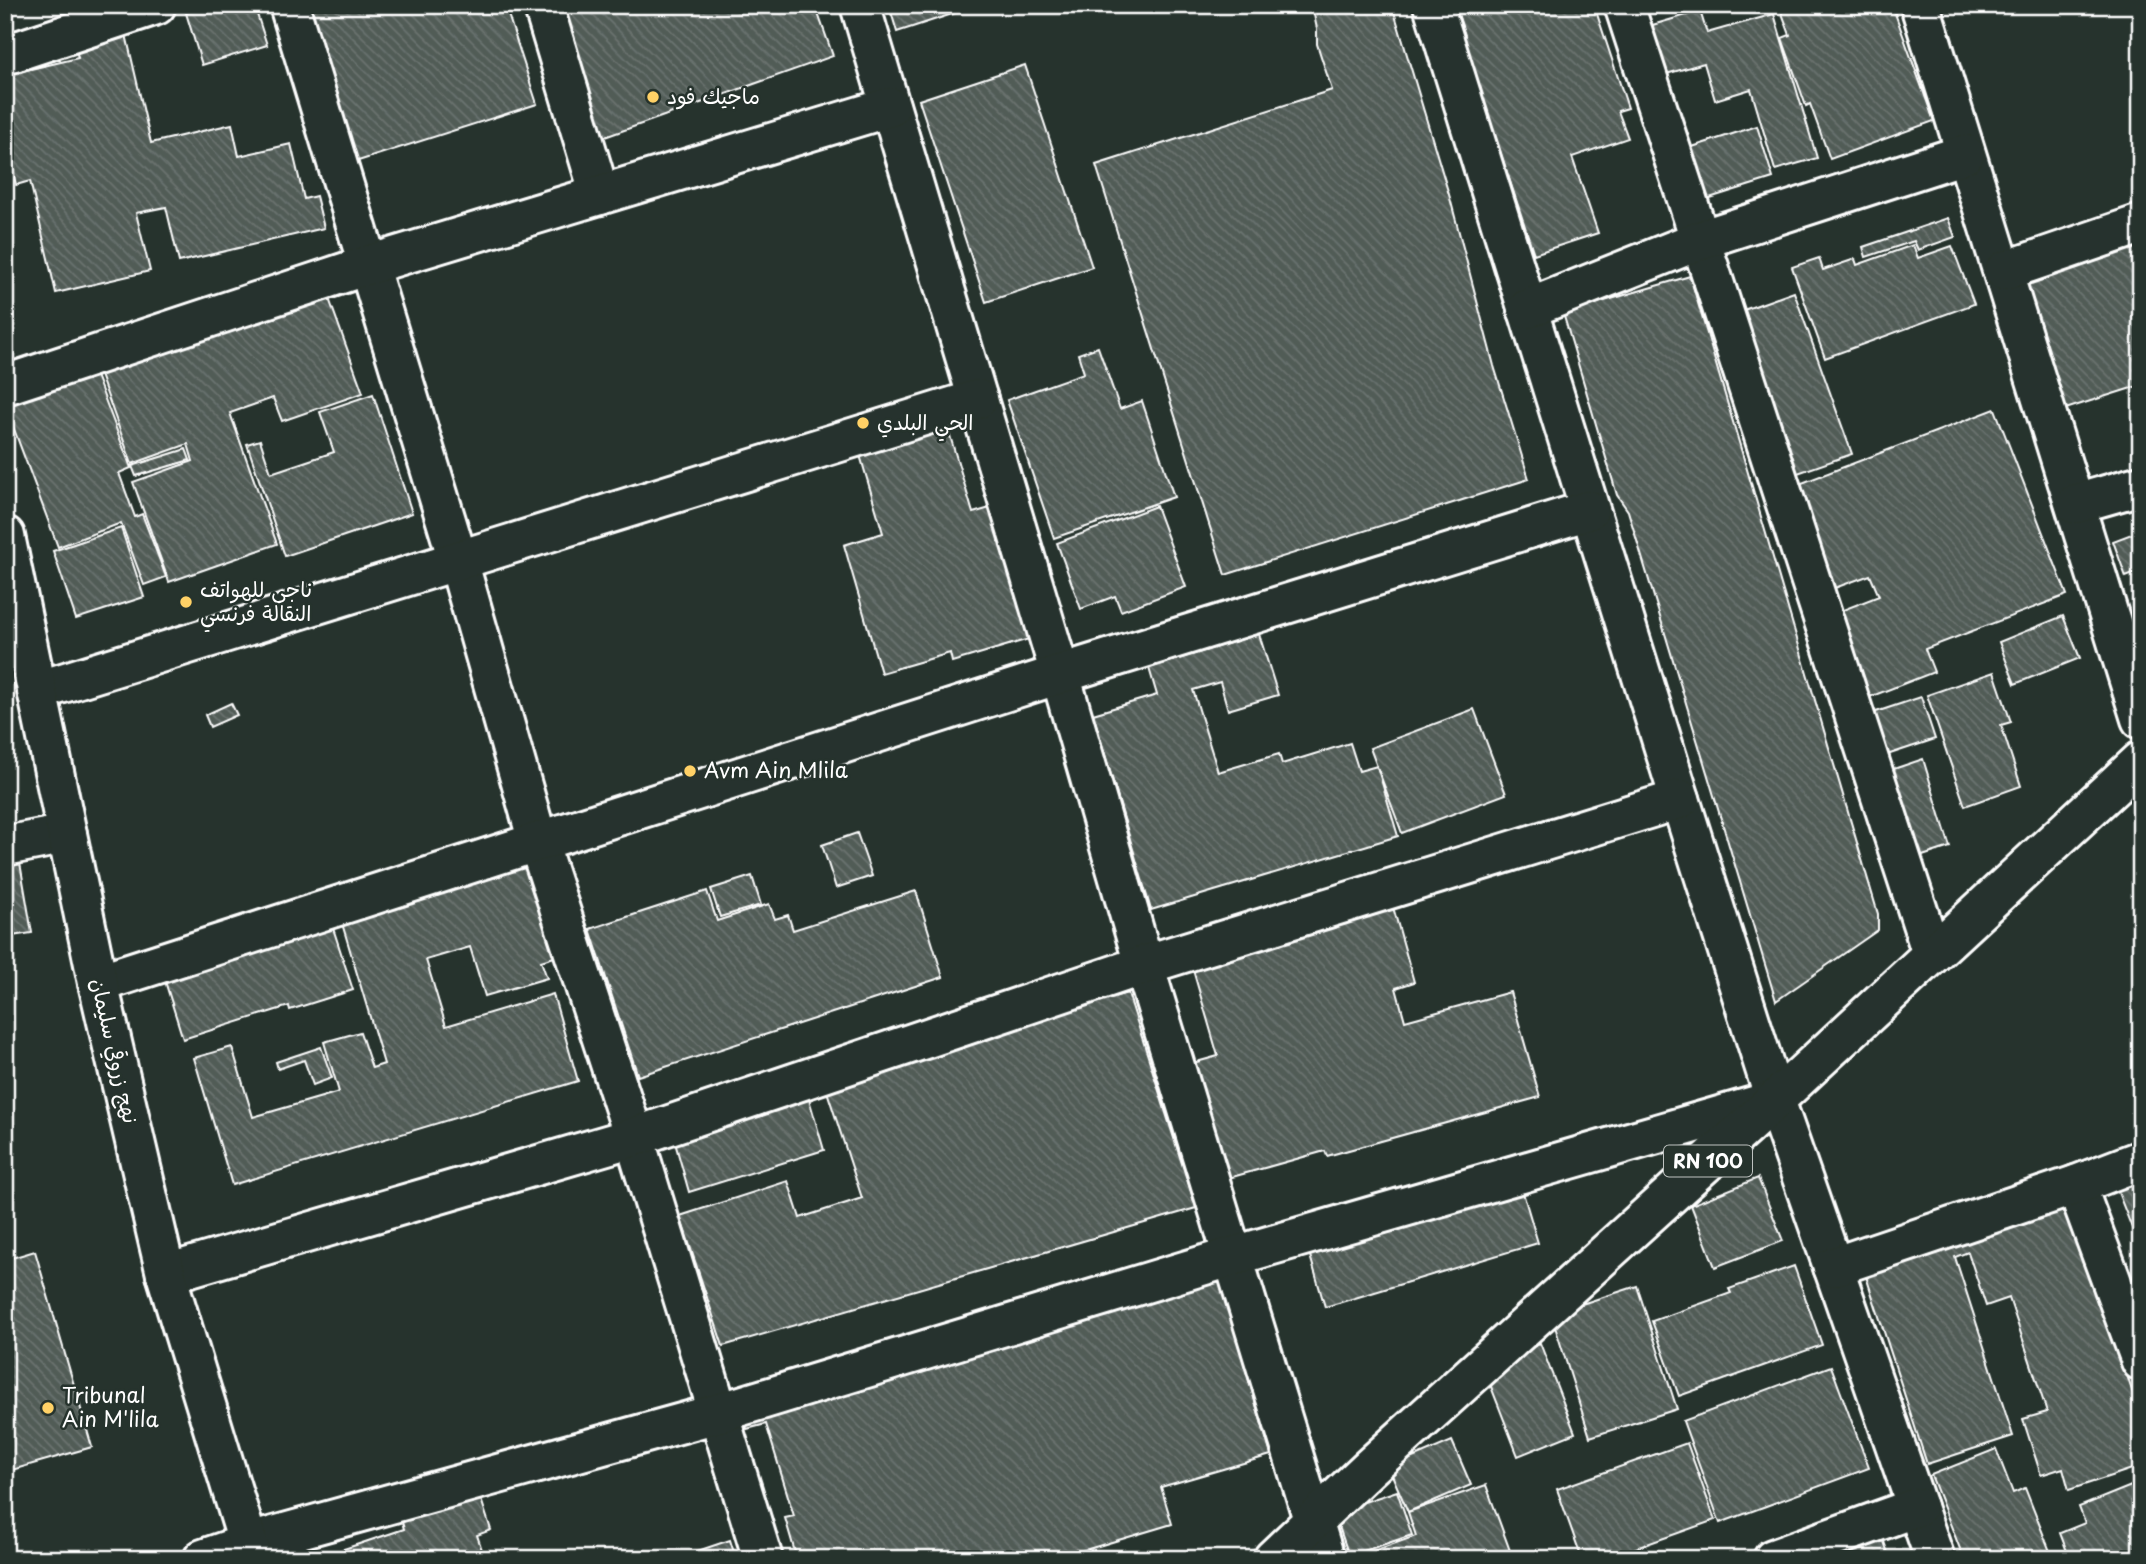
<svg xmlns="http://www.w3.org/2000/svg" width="2146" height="1564" viewBox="0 0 2146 1564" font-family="'Playpen Sans','Playpen Sans Arabic',sans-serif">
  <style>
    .building { fill: url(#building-back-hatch); stroke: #fff; stroke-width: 2 }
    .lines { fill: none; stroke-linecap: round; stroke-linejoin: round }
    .minor-casing { stroke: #fff; stroke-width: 44 }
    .major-casing { stroke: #fff; stroke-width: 44 }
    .minor { stroke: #26332d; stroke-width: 38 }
    .major { stroke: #26332d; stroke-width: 38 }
    .poi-dot { fill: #ffd166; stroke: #26332d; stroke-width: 2.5 }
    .labels { text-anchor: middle; stroke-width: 5; stroke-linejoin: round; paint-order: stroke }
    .shield { fill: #26332d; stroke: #bec2c0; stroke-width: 2 }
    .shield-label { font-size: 19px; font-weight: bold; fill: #fff }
    .poi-label { font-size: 21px; fill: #fff; stroke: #26332d; text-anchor: start }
    .street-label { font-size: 21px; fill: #fff; stroke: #26332d }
  </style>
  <defs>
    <pattern id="building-back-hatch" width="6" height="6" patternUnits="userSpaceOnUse" patternTransform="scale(1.75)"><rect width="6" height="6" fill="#515c57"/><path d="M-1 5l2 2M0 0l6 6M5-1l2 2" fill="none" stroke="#6b7470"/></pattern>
  </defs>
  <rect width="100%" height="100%" fill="#26332d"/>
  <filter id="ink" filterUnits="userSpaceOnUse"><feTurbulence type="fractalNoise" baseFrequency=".0143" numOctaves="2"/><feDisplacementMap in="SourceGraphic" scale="14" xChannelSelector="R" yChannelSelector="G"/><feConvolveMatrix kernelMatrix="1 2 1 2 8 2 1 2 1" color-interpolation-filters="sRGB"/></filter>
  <g filter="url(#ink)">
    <g class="building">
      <path d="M212 5H254L267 45 202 65 186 13Z"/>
      <path d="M301 5H505L537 104 352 163Z"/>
      <path d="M555 5H815L833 56 602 138Z"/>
      <path d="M889 5H980L897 32Z"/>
      <path d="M1312 5H1392L1450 198 1494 366 1529 479 1225 575 1096 165 1332 90 1317 44V29Z"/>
      <path d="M1455 5H1594L1628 108 1618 111 1628 138 1572 157 1598 233 1534 254 1462 36 1465 35Z"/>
      <path d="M1779 5H1892L1934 121 1830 159 1810 104 1806 106 1782 38 1790 35Z"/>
      <path d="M1700 11 1707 33 1774 14 1817 158 1775 170 1751 89 1715 100 1704 63 1663 75 1649 26Z"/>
      <path d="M122 17 151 143 232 124 239 156 291 144 304 199 316 196 324 228 179 262 166 207 136 213 150 271 56 293 30 181 16 185 5 137V75L78 58 71 28Z"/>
      <path d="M1025 65 1092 267 986 302 919 100Z"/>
      <path d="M1757 126 1773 178 1703 200 1686 149Z"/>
      <path d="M2141 217V385L2053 413 2004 261Z"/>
      <path d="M1948 218 1955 237 1918 250 1914 241 1866 257 1863 247Z"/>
      <path d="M1913 245 1918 258 1952 246 1974 304 1825 358 1792 267 1819 258 1823 270 1855 259 1857 265Z"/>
      <path d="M1690 276 1878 914V930L1776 1001 1628 511 1617 495 1563 313Z"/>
      <path d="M322 279 363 393 282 421 273 398 230 413 277 544 169 582 133 482 193 461 188 444 132 464 95 361Z"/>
      <path d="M1794 292 1852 454 1778 480 1738 312Z"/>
      <path d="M1098 347 1120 409 1142 401 1174 497 1054 538 1007 400 1084 373 1078 354Z"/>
      <path d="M92 365 131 468 119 473 135 517 142 514 166 577 144 585 121 523 58 547 5 405V397Z"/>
      <path d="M373 394 412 513 285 556 247 444 260 440 271 473 334 452 320 412Z"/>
      <path d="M1995 409 2067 595 1925 649 1934 672 1862 700 1830 615 1879 596 1870 575 1813 596 1773 494Z"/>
      <path d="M945 419 973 513 990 508 1029 639 952 662 950 653 881 673 844 545 883 533 857 445Z"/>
      <path d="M186 449 190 460 136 476 132 466Z"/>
      <path d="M1156 506 1186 587 1121 611 1115 596 1081 609 1057 543Z"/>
      <path d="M121 528 144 597 76 619 53 551Z"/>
      <path d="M2137 532 2141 542V571L2126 577 2113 541Z"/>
      <path d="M2063 616 2080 658 2015 684 1999 642Z"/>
      <path d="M1259 634 1278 695 1228 710 1220 682 1193 690 1218 772 1279 754 1282 764 1350 743 1359 771 1377 766 1398 836 1151 910 1093 714 1157 695 1149 668Z"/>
      <path d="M1994 672 2011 722 2001 725 2021 786 1965 806 1927 695Z"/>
      <path d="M1921 697 1935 739 1866 762 1852 720Z"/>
      <path d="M231 703 237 715 210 727 205 715Z"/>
      <path d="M1474 709 1506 794 1402 833 1370 748Z"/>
      <path d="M1923 759 1950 847 1901 863 1873 776Z"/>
      <path d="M857 833 872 876 836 888 822 845Z"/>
      <path d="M522 856 533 893 541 891 561 955 541 961 547 978 485 996 470 947 426 960 446 1026 553 994 578 1081 232 1185 194 1058 232 1047 253 1117 339 1092 324 1042 360 1032 372 1068 384 1064 338 910Z"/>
      <path d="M19 857 32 933 5 937V859Z"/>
      <path d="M752 876 761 905 720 917 711 889Z"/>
      <path d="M707 891 717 921 769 904 775 919 788 915 793 930 916 891 943 977 638 1076 590 929Z"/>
      <path d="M1393 907 1414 982 1396 988 1405 1021 1510 992 1540 1097 1327 1156 1325 1151 1225 1179 1193 1063 1218 1056 1191 963Z"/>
      <path d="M332 925 353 990 290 1010 289 1006 183 1039 164 978Z"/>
      <path d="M1128 993 1196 1208 723 1346 680 1216 788 1181 800 1218 862 1198 820 1070Z"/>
      <path d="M321 1047 332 1078 313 1085 304 1060 278 1069 276 1062Z"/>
      <path d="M822 1078 827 1093 809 1099 824 1150 689 1192 670 1125Z"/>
      <path d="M2141 1172V1251L2114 1182Z"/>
      <path d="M1758 1178 1783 1241 1715 1267 1691 1205Z"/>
      <path d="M1519 1179 1538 1243 1325 1307 1306 1242Z"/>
      <path d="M2066 1190 2141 1418V1466L2069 1490 2063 1468 2041 1475 2023 1419 2047 1412 2009 1298 1986 1306 1968 1252 1955 1257 2013 1436 1927 1464 1863 1267Z"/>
      <path d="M35 1251 92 1447 5 1472V1260Z"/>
      <path d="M1794 1266 1822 1345 1679 1396 1652 1321 1731 1293 1729 1289Z"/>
      <path d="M1217 1272 1271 1455 1161 1487 1172 1524 1065 1556 1066 1559H797L785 1518 794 1516 766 1424 747 1429 743 1417Z"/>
      <path d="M1637 1286 1677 1409 1590 1437 1551 1314Z"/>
      <path d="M1540 1343 1575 1433 1518 1456 1483 1366Z"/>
      <path d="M1831 1366 1869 1468 1720 1523 1683 1421Z"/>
      <path d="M1452 1441 1471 1485 1408 1512 1389 1468Z"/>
      <path d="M1687 1443 1715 1520 1605 1559H1582L1557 1489Z"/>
      <path d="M1996 1449 2013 1493 2025 1488 2053 1559H1964L1931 1475Z"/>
      <path d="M2141 1482V1547L2110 1559H2070L2060 1533 2085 1523 2079 1507Z"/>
      <path d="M1486 1485 1513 1559H1351L1416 1536 1408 1512Z"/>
      <path d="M1397 1491 1412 1535 1349 1556 1334 1512Z"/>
      <path d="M480 1496 491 1530 477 1535 485 1559H314L404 1529 402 1522Z"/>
      <path d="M1879 1527 1890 1559H1797Z"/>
      <path d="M730 1540 736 1559H674Z"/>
    </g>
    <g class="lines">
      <defs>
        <g id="minor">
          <path d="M289 5 458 560 538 842 634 1137 763 1559"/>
          <path d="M543 5 600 195"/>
          <path d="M860 5 1060 674 1144 965 1325 1559"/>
          <path d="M1433 5 1680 799 1775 1100 1935 1559"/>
          <path d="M1624 5 1932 954"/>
          <path d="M1920 5 2141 719"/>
          <path d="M5 55 156 5"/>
          <path d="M2004 271 2141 224"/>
          <path d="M1527 309 1700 240 1965 154"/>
          <path d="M5 385 368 265 890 107"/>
          <path d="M2075 504 2141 485"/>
          <path d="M37 691 978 399"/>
          <path d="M5 846 67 834"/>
          <path d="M98 983 1060 674 1589 510"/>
          <path d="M2076 1185 2141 1361"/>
          <path d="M1833 1267 2076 1185 2141 1160"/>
          <path d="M166 1274 634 1137 1144 965 1680 799"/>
          <path d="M203 1559 249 1543 718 1413 1234 1256 1775 1100"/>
          <path d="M1773 1559 1917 1507"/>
        </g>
        <g id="major">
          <path d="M5 536 98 983 166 1274 253 1559"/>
          <path d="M1273 1559 1368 1469 1775 1100 2141 761"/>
        </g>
      </defs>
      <use href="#minor" class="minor-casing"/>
      <use href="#major" class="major-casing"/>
      <use href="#minor" class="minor"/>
      <use href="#major" class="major"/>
    </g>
  </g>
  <g class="poi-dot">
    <circle cx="653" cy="97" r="7"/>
    <circle cx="863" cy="423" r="7"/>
    <circle cx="186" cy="602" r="7"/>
    <circle cx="690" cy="771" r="7"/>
    <circle cx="48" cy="1408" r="7"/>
  </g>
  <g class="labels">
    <rect class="shield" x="1664" y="1145.5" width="88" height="31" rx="5"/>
    <g class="shield-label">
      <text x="1708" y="1168">RN 100</text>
    </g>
    <g class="poi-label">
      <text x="667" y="104">ماجيك فود</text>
      <text x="877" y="430">الحي البلدي</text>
      <text x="200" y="597">ناجي للهواتف<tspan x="200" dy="24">النقالة فرنسي</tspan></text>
      <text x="704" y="778">Avm Ain Mlila</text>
      <text x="62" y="1403">Tribunal<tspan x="62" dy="24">Ain M'lila</tspan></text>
    </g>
    <g class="street-label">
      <text transform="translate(114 1051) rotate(77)" y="7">نهج زروقي سليمان</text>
    </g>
  </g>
  <rect width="2146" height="1564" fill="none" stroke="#26332d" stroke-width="28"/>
  <rect x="14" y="14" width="2118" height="1536" fill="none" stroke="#fff" stroke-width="2.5" filter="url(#ink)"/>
</svg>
